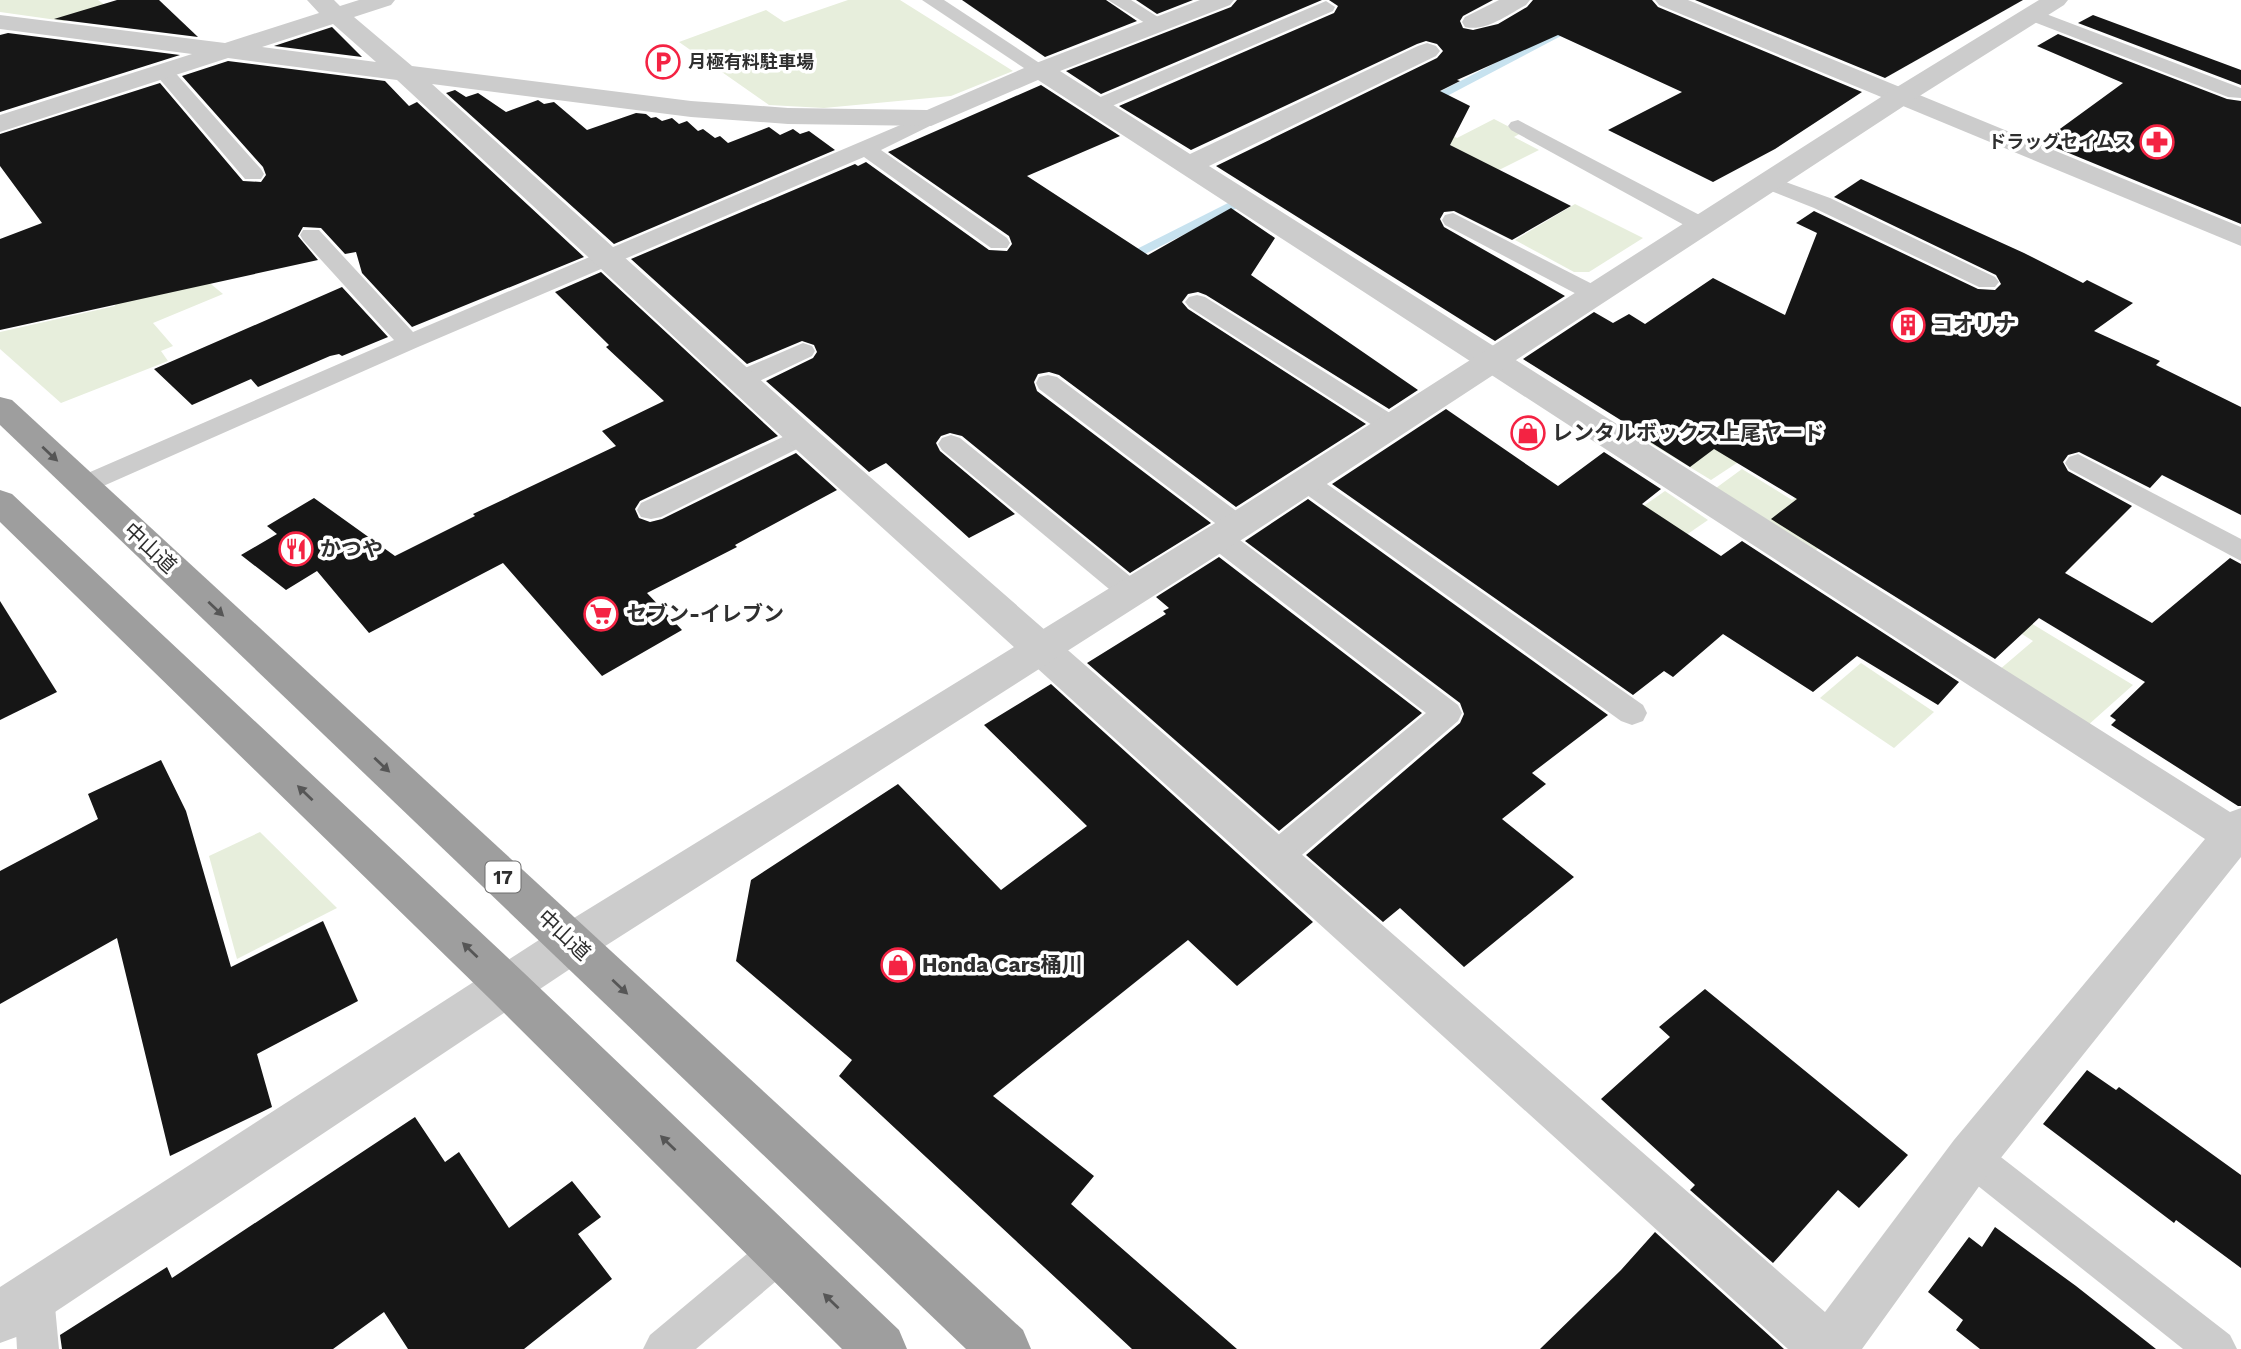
<svg xmlns="http://www.w3.org/2000/svg" width="2241" height="1349" viewBox="0 0 2241 1349" font-family="'Work Sans','Noto Sans JP',sans-serif">
  <style>
    .green { fill: #e7eedc }
    .lines { fill: none; stroke-linecap: round; stroke-linejoin: round }
    .stream { fill: #c7e2ef; fill-rule: evenodd }
    .building { fill: #161616 }
    .service { fill: #ccc; fill-rule: evenodd }
    .minor { fill: #ccc; fill-rule: evenodd }
    .tertiary { fill: #ccc; fill-rule: evenodd }
    .trunk { fill: #9e9e9e; fill-rule: evenodd }
    .oneway { fill: #565656 }
    .labels { text-anchor: middle; stroke-width: 7; stroke-linejoin: round; paint-order: stroke }
    .far-poi-label { font-size: 18px; font-weight: bold; fill: #2f2f2f; stroke: #fff; text-anchor: start }
    .shield { fill: #fff; stroke: #6d6d6d; stroke-width: 2 }
    .shield-label { font-size: 19px; font-weight: bold; fill: #2f2f2f }
    .poi-label { font-size: 21px; font-weight: bold; fill: #2f2f2f; stroke: #fff; text-anchor: start }
    .street-label { font-size: 21px; fill: #2f2f2f; stroke: #fff }
  </style>
  <rect width="100%" height="100%" fill="#fff"/>
  <g class="green">
    <path d="M0 0H98L105 5 64 21 0 12Z"/>
    <path d="M848 0H900L1013 71 951 96 824 108 769 105 679 42 766 10 784 22Z"/>
    <path d="M1494 119 1521 133 1514 137 1539 150 1495 172 1436 141 1449 134 1457 138Z"/>
    <path d="M1575 204 1643 238 1589 272H1574L1515 240Z"/>
    <path d="M206 280 223 294 153 323 173 346 161 351 168 361 61 403 0 349V332L115 306 118 293Z"/>
    <path d="M1672 424 1752 453 1711 480 1647 441Z"/>
    <path d="M1853 456 1902 485 1816 550 1716 488 1742 469 1792 500Z"/>
    <path d="M1665 491 1708 520 1657 555 1596 539Z"/>
    <path d="M1976 605 2026 620 2133 685 2087 726 1999 670 2033 641Z"/>
    <path d="M1861 663 1934 712 1894 748 1820 698Z"/>
    <path d="M260 832 337 908 237 959 209 856Z"/>
  </g>
  <g class="lines">
    <g class="stream">
      <path d="M1557 31 1563 34 1561 36 1428 106 1418 103Z"/>
      <path d="M1232 201 1238 205 1237 208 1127 263H1117L1115 260Z"/>
    </g>
  </g>
  <g class="building">
    <path d="M117 0H159L198 37 54 19Z"/>
    <path d="M962 0H1106L1137 21 1045 57Z"/>
    <path d="M1136 0H1193L1157 14Z"/>
    <path d="M1237 0H1322L1101 94 1066 71 1231 7Z"/>
    <path d="M1329 0H1493L1463 16 1460 21 1463 28 1473 30 1498 24 1527 7 1533 0H1652L1658 7 1862 92 1775 149 1713 182 1608 130 1682 92 1558 35 1457 80 1460 81 1440 91 1470 106 1450 145 1571 206 1512 240 1454 211 1444 212 1440 219 1444 227 1565 296 1495 341 1216 166 1437 58 1443 51 1437 44 1426 41 1417 44 1191 150 1119 106 1334 13 1338 6Z"/>
    <path d="M1695 0H2023L1885 78Z"/>
    <path d="M2093 15 2241 70V85L2078 23Z"/>
    <path d="M332 27 362 57 274 46Z"/>
    <path d="M8 33 180 55 0 112V35Z"/>
    <path d="M2058 34 2227 99 2241 101V224L2042 142 2123 83 2037 46Z"/>
    <path d="M228 61 385 81 409 106 417 102 584 257 412 327 362 273 356 252 345 254 321 228 303 227 298 236 318 260 0 330V239L42 223 0 166V134L160 83 243 181 261 182 266 175 263 167 182 76Z"/>
    <path d="M1041 85 1120 136 1027 176 1148 255 1231 208 1275 238 1251 275 1418 390 1389 409 1206 295 1198 292 1188 294 1182 302 1188 309 1366 424 1236 507 1059 375 1049 372 1038 374 1034 382 1037 391 1211 523 1130 573 962 436 950 433 941 436 936 443 940 451 1015 514 969 538 886 463 869 472 766 381 813 358 817 352 814 345 802 341 747 364 631 259 855 164 858 166 866 162 989 250 1007 251 1012 244 1009 236 888 152Z"/>
    <path d="M455 90 466 97 478 93 506 112 538 100 544 104 554 102 587 130 636 113 646 114 651 118 656 117 662 121 672 118 679 124 687 121 698 131 703 129 715 138 720 136 728 143 769 127 780 135 793 129 800 134 809 131 835 150 614 244 446 93Z"/>
    <path d="M1861 179 2024 253 2083 283 2087 280 2133 303 2094 331 2160 361 2156 365 2241 407V515L2162 475 2150 488 2079 452 2068 455 2063 462 2068 471 2132 506 2065 573 2152 623 2230 558 2241 564V806H2238L2111 725 2116 720 2110 716 2145 682 2039 618 1995 659 1771 519 1797 499 1714 449 1690 467 1633 431 1635 429 1523 359 1594 312 1613 323 1629 314 1645 324 1713 278 1785 315 1817 233 1796 223 1814 211 1978 289 1995 290 2001 284 1996 275 1834 197Z"/>
    <path d="M601 272 778 436 640 501 635 509 639 518 650 522 662 519 796 453 837 490 735 545 737 547 647 593 682 630 602 676 503 563 369 633 317 571 286 590 241 555 277 534 267 526 314 498 395 556 475 516 473 514 616 446 602 431 664 401 606 347 609 345 555 292Z"/>
    <path d="M342 287 388 337 342 356 339 354 330 356 258 387 251 379 192 405 154 369Z"/>
    <path d="M1446 409 1558 486 1604 452 1661 489 1642 504 1721 556 1742 541 1959 682 1938 705 1857 656 1813 692 1723 634 1673 677 1664 671 1633 695 1332 484Z"/>
    <path d="M1308 499 1608 715 1532 773 1546 784 1502 819 1574 877 1464 967 1400 908 1383 922 1306 855 1460 723 1464 714 1460 703 1245 541Z"/>
    <path d="M1219 557 1422 713 1279 831 1087 663 1166 614 1163 611 1169 608 1156 597Z"/>
    <path d="M0 601 57 692 0 720Z"/>
    <path d="M1051 684 1313 922 1237 986 1188 940 993 1096 1094 1176 1071 1204 1237 1349H1132L839 1076 852 1060 736 961 751 880 898 784 1001 890 1087 826 984 725Z"/>
    <path d="M161 760 186 811 231 967 323 921 358 1001 257 1054 272 1107 170 1156 117 938 0 1004V871L98 819 88 794Z"/>
    <path d="M1705 989 1908 1155 1859 1208 1838 1190 1773 1263 1690 1190 1695 1185 1601 1099 1670 1037 1659 1027Z"/>
    <path d="M2087 1070 2116 1090 2119 1087 2241 1175V1268L2176 1220 2174 1223 2043 1124Z"/>
    <path d="M415 1117 445 1162 459 1152 509 1228 572 1181 601 1217 578 1234 612 1279 524 1349H408L384 1312 333 1349H62L60 1335 167 1267 172 1278Z"/>
    <path d="M1995 1227 2076 1286 2156 1349H1980L1956 1330 1963 1320 1928 1292 1969 1237 1982 1247Z"/>
    <path d="M1655 1232 1784 1349H1540L1621 1270Z"/>
  </g>
  <g class="lines">
    <g class="service">
      <path d="M922 0H944L1050 70 1040 76 1033 74Z"/>
      <path d="M1108 0H1131L1169 24 1160 30 1153 28Z"/>
      <path d="M1326 1 1335 7 1333 11 1105 109H1091L1088 105 1091 101Z"/>
      <path d="M2033 9 2241 88V98L2228 97 2026 19 2024 15Z"/>
      <path d="M164 66 171 68 261 169 264 174 261 179H245L157 76 154 72Z"/>
      <path d="M931 112 938 114 941 118 938 122 881 150 1007 238 1010 243 1007 248H991L864 157 418 347 92 491 83 494 74 491 70 485 74 479 394 340 303 240 300 235 303 230H319L413 332Z"/>
      <path d="M1518 120 1711 221 1714 226 1711 231H1695L1511 130 1508 126 1511 122Z"/>
      <path d="M1769 176 1830 198 1995 277 1999 282 1995 287H1979L1814 208 1761 187 1758 182 1761 177Z"/>
      <path d="M1453 213 1604 290 1608 295 1604 300H1588L1445 225 1442 220 1445 215Z"/>
      <path d="M1197 295 1205 297 1401 420 1405 426 1401 432 1392 434 1383 432 1189 307 1185 302 1189 297Z"/>
      <path d="M803 343 812 346 815 351 812 356 749 386 740 388 731 386 728 380 731 374Z"/>
      <path d="M1048 375 1057 377 1247 519 1251 526 1247 533 1232 534 1458 705 1462 713 1458 721 1289 866 1277 870 1265 866 1261 856 1265 846 1426 713 1207 544 1203 537 1207 530 1223 529 1039 389 1036 383 1039 377Z"/>
      <path d="M802 428 811 430 815 436 811 442 661 517 651 519 641 517 637 510 641 503Z"/>
      <path d="M951 435 960 438 1141 585 1145 592 1141 599 1131 602 1121 599 942 450 938 444 942 438Z"/>
      <path d="M2078 454 2241 539V561L2069 469 2065 463 2069 457Z"/>
      <path d="M1305 472 1314 475 1643 705 1647 713 1643 721 1632 725 1621 721 1296 487 1292 481 1296 475Z"/>
      <path d="M1971 1139 1984 1144 2230 1335 2237 1349H2183L1958 1170 1952 1157 1958 1144Z"/>
      <path d="M780 1232 794 1238 800 1252 794 1266 696 1349H643L650 1335 766 1238Z"/>
      <path d="M34 1276 48 1282 54 1296 59 1349H17L14 1296 20 1282Z"/>
    </g>
    <g class="minor">
      <path d="M307 0H334L340 6 359 0H395L391 5 354 17 412 66 691 101 788 108 927 110 1031 65 1200 0H1234L1230 5 1060 71 1190 154 1418 46 1427 43 1436 46 1440 51 1436 56 1209 166 2230 812 2241 808V857L1988 1174 1862 1349H1788L790 444 397 80 228 58 0 132V115L192 54 0 29V15L225 43 319 13ZM333 24 376 62 262 47ZM1038 80 2205 839 1954 1140 1825 1312 814 428 432 84 691 117 788 124 931 126Z"/>
      <path d="M1499 0H1530L1526 5C1509 14 1486 32 1465 27L1462 22 1465 17Z"/>
      <path d="M1655 0H1688L2241 227V246L1659 5Z"/>
      <path d="M572 924 588 929 594 943 588 957 19 1336 0 1343V1287L556 929Z"/>
    </g>
    <path class="tertiary" d="M2039 0H2068L2064 5 1910 102 1249 535 588 957 572 962 556 957 550 943 556 929 1225 517 1892 90Z"/>
    <g class="trunk">
      <path d="M0 397 12 400 1023 1330 1031 1349H966L0 425Z"/>
      <path d="M0 490 12 494 523 972 899 1330 907 1349H842L491 1000 0 522Z"/>
    </g>
  </g>
  <defs><path id="oneway-solid" d="M-6-.8H1V-3.2L6.5 0L1 3.2V.8H-6Z" transform="scale(1.75)"/></defs>
  <g class="oneway">
    <use href="#oneway-solid" transform="translate(50 454) rotate(43)"/>
    <use href="#oneway-solid" transform="translate(216 609) rotate(43)"/>
    <use href="#oneway-solid" transform="translate(382 765) rotate(43)"/>
    <use href="#oneway-solid" transform="translate(305 793) rotate(-136)"/>
    <use href="#oneway-solid" transform="translate(470 950) rotate(-136)"/>
    <use href="#oneway-solid" transform="translate(620 987) rotate(43)"/>
    <use href="#oneway-solid" transform="translate(668 1143) rotate(-136)"/>
    <use href="#oneway-solid" transform="translate(831 1301) rotate(-136)"/>
  </g>
  <defs>
    <symbol id="parking-ring" viewBox="-11 -11 22 22"><circle r="9.5" fill="#fff" stroke="#f42343" stroke-width="1.5"/><path d="M-3.5-5.5H1a3.5 3.5 0 0 1 0 7H-1V5.5H-3.5ZM-1-3.4V-.6H.8a1.4 1.4 0 0 0 0-2.8Z" fill="#f42343"/></symbol>
    <symbol id="pharmacy-ring" viewBox="-11 -11 22 22"><circle r="9.5" fill="#fff" stroke="#f42343" stroke-width="1.5"/><path d="M-2-6h4v4h4v4h-4v4h-4v-4h-4v-4h4Z" fill="#f42343"/></symbol>
    <symbol id="building-ring" viewBox="-11 -11 22 22"><circle r="9.5" fill="#fff" stroke="#f42343" stroke-width="1.5"/><path d="M-4-6H4V6H1V3H-1V6H-4ZM-2.5-4.3h1.7v1.8h-1.7ZM.8-4.3h1.7v1.8H.8ZM-2.5-1h1.7V.8h-1.7ZM.8-1h1.7V.8H.8Z" fill="#f42343"/></symbol>
    <symbol id="shop-ring" viewBox="-11 -11 22 22"><circle r="9.5" fill="#fff" stroke="#f42343" stroke-width="1.5"/><path d="M-5-2.5h2.3a2.7 3.5 0 0 1 5.4 0H5L5.5 6h-11ZM-1.5-2.5h3a1.5 2.3 0 0 0-3 0Z" fill="#f42343"/></symbol>
    <symbol id="restaurant-ring" viewBox="-11 -11 22 22"><circle r="9.5" fill="#fff" stroke="#f42343" stroke-width="1.5"/><path d="M-5-6h1v4h1v-4h1v4h1v-4h1v5L-1.5 .5V6h-2V.5L-5-1ZM5-6V6H3V1.5H1.5Q1.5-4 5-6Z" fill="#f42343"/></symbol>
    <symbol id="supermarket-ring" viewBox="-11 -11 22 22"><circle r="9.5" fill="#fff" stroke="#f42343" stroke-width="1.5"/><path d="M-6-5.5h2.5l.6 2H6L4.5 2H-2.5L-4.4-4H-6ZM-1.5 3.2a1.3 1.3 0 1 0 .1 0ZM3 3.2a1.3 1.3 0 1 0 .1 0Z" fill="#f42343"/></symbol>
  </defs>
  <g fill-rule="evenodd">
    <use href="#parking-ring" x="644" y="43" width="38" height="38"/>
    <use href="#pharmacy-ring" x="2138" y="123" width="38" height="38"/>
    <use href="#building-ring" x="1889" y="306" width="38" height="38"/>
    <use href="#shop-ring" x="1509" y="414" width="38" height="38"/>
    <use href="#restaurant-ring" x="277" y="530" width="38" height="38"/>
    <use href="#supermarket-ring" x="582" y="595" width="38" height="38"/>
    <use href="#shop-ring" x="879" y="946" width="38" height="38"/>
  </g>
  <g class="labels">
    <g class="far-poi-label">
      <text x="688" y="68">月極有料駐車場</text>
      <text x="2132" y="148" text-anchor="end">ドラッグセイムス</text>
    </g>
    <rect class="shield" x="485.5" y="861.5" width="35" height="31" rx="5"/>
    <g class="shield-label">
      <text x="503" y="884">17</text>
    </g>
    <g class="poi-label">
      <text x="1932" y="332">コオリナ</text>
      <text x="1552" y="440">レンタルボックス上尾ヤード</text>
      <text x="320" y="556">かつや</text>
      <text x="626" y="621">セブン-イレブン</text>
      <text x="922" y="972">Honda Cars桶川</text>
    </g>
    <g class="street-label">
      <text transform="translate(150 548) rotate(43)" y="7">中山道</text>
      <text transform="translate(564 935) rotate(43)" y="7">中山道</text>
    </g>
  </g>
</svg>
